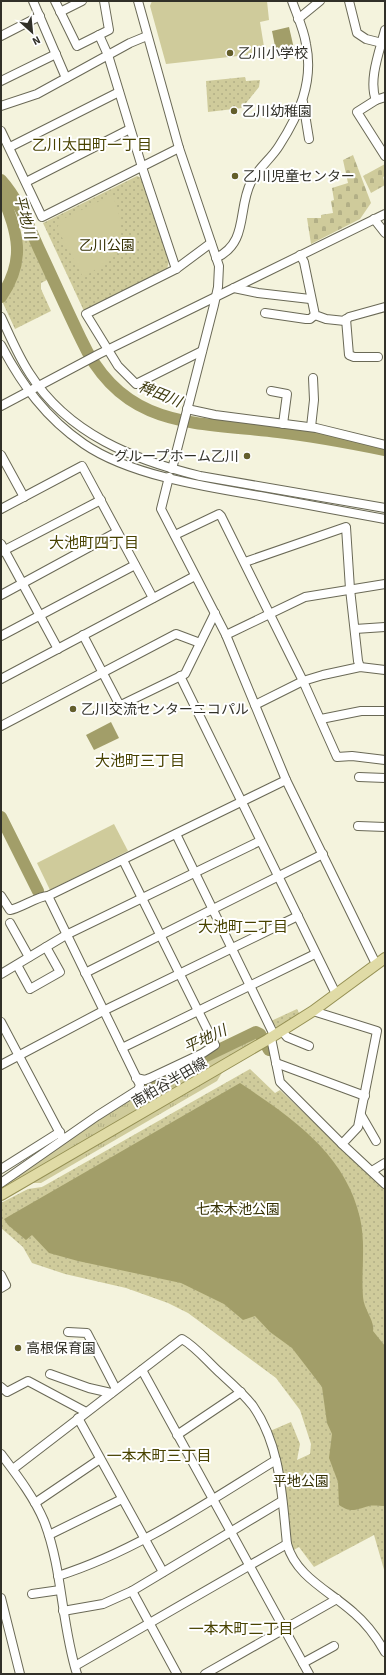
<svg xmlns="http://www.w3.org/2000/svg" width="386" height="1675" viewBox="0 0 386 1675" font-family="'Source Sans 3','Noto Sans JP',sans-serif">
  <style>
    .grass { fill: url(#grass-tufts) }
    .cemetery { fill: url(#cemetery-stones) }
    .park { fill: url(#park-dots) }
    .pitch { fill: #cfcb9b }
    .water { fill: #a29e69 }
    .lines { fill: none; stroke-linecap: round; stroke-linejoin: round }
    .river { stroke: #a29e69; stroke-width: 12 }
    .minor-casing { stroke: #6a6956; stroke-width: 10 }
    .major-casing { stroke: #959054; stroke-width: 12 }
    .minor { stroke: #fff; stroke-width: 8 }
    .major { stroke: #e0dba6; stroke-width: 10 }
    .poi-dot { fill: #635e2b; stroke: #fff; stroke-width: 1.5 }
    .labels { text-anchor: middle; stroke-width: 4; stroke-linejoin: round; paint-order: stroke }
    .poi-label { font-size: 14px; fill: #313028; stroke: #fff; text-anchor: start }
    .park-label { font-size: 14px; fill: #353003; stroke: #fff }
    .street-label { font-size: 14px; fill: #313028; stroke: #fff }
    .neighbourhood-label { font-size: 15px; fill: #484200; stroke: #fff }
    .water-label { font-size: 15px; font-style: italic; fill: #3f3b0f; stroke: #fff }
  </style>
  <defs>
    <pattern id="grass-tufts" width="24" height="20" patternUnits="userSpaceOnUse"><rect width="24" height="20" fill="#cfcb9b"/><path d="M3 7l-1-3M5 7V3M7 7l1-3M15 17l-1-3M17 17v-4M19 17l1-3" fill="none" stroke="#b2af86"/></pattern>
    <pattern id="cemetery-stones" width="16" height="16" patternUnits="userSpaceOnUse"><rect width="16" height="16" fill="#cfcb9b"/><path d="M2 7V4a2 2 0 0 1 4 0v3zM10 15v-3a2 2 0 0 1 4 0v3z" fill="#b2af86"/></pattern>
    <pattern id="park-dots" width="8" height="8" patternUnits="userSpaceOnUse"><rect width="8" height="8" fill="#cfcb9b"/><path d="M2 2h.1M6 6h.1" fill="none" stroke="#b2af86" stroke-width="1.8" stroke-linecap="round"/></pattern>
  </defs>
  <rect width="100%" height="100%" fill="#f4f3dd"/>
  <g class="grass">
    <path d="M255 1035 260 1040 1 1191V1185L102 1117 147 1091 149 1085Z"/>
    <path d="M223 1071 217 1081 41 1183H30Z"/>
  </g>
  <g class="cemetery">
    <path d="M353 155 371 203 360 219 311 244 307 218H321V215L333 213 331 201 334 200 332 188 348 183 343 160Z"/>
    <path d="M385 164V176L383 177 385 185 371 193 363 176Z"/>
  </g>
  <g class="park">
    <path d="M245 77 246 81 260 80 259 87 242 108 208 112 206 81Z"/>
    <path d="M137 176 142 178 169 261 167 269 84 311 43 223Z"/>
    <path d="M23 236 29 237 49 279 41 283V289L51 311 15 329 2 301 13 279 20 256 19 239Z"/>
    <path d="M297 1009 300 1015 277 1028 271 1021Z"/>
    <path d="M250 1069 275 1093 280 1090 385 1190V1573L374 1535 314 1567 299 1547 292 1551 290 1545C286 1508 286 1465 270 1431L291 1422 300 1444 297 1460 310 1454 311 1444 300 1410 276 1378 188 1313 168 1303 126 1288 65 1274 32 1263 23 1247 1 1228V1203L28 1189 42 1187Z"/>
  </g>
  <g class="pitch">
    <path d="M152 1H267L269 20 260 22 265 53 166 64 150 6Z"/>
    <path d="M112 195C130 231 118 259 83 277L57 228 61 220Z"/>
    <path d="M114 824 128 851 50 890 37 863Z"/>
  </g>
  <g class="water">
    <path d="M289 27 295 53 277 56 272 31Z"/>
    <path d="M111 722 119 738 94 750 86 735Z"/>
    <path d="M240 1083C291 1117 346 1154 360 1218 366 1244 361 1271 363 1297 364 1310 375 1321 373 1331L385 1346V1506C380 1506 373 1505 369 1506 355 1510 351 1513 339 1505L338 1482 329 1458 332 1434 327 1423 322 1387 292 1348 270 1332 255 1316 243 1320 224 1304 181 1283 78 1261 49 1253 32 1235 26 1240 8 1225 4 1219Z"/>
  </g>
  <g class="lines">
    <g class="river">
      <path d="M1 180C19 200 29 227 40 251 54 281 67 310 81 339 122 429 194 422 278 432 314 436 350 443 385 450"/>
      <path d="M1 191C16 231 28 257 1 297"/>
      <path d="M1 817 38 891"/>
      <path d="M148 1084 256 1032 260 1034 269 1050"/>
    </g>
    <defs>
      <g id="minor">
        <path d="M33 1 66 78"/>
        <path d="M55 1 77 46 109 30 104 1"/>
        <path d="M138 1 179 148 219 266 218 287 214 305 172 469"/>
        <path d="M349 1 357 33 366 39 382 43"/>
        <path d="M60 12 82 1"/>
        <path d="M298 19 320 1"/>
        <path d="M99 35 108 55 142 167 176 269"/>
        <path d="M1 36 40 16"/>
        <path d="M1 81 56 54"/>
        <path d="M385 97 376 100 357 112 385 156"/>
        <path d="M376 100C368 80 380 50 385 30"/>
        <path d="M303 102 309 139"/>
        <path d="M1 106 37 94 130 43 147 36"/>
        <path d="M1 131 42 217 179 148"/>
        <path d="M10 147 119 92"/>
        <path d="M26 182 130 129"/>
        <path d="M374 219 385 233"/>
        <path d="M300 255 304 262 315 315 326 319 345 321 349 317 385 307"/>
        <path d="M216 258C249 242 237 210 251 182 258 168 271 159 279 146 299 115 314 82 306 44 304 30 297 15 292 1"/>
        <path d="M234 288 258 293 310 299"/>
        <path d="M265 313 306 319H310L315 315"/>
        <path d="M1 317C10 336 18 356 30 374 68 434 134 460 200 476L385 508"/>
        <path d="M346 319 349 355 354 357H378"/>
        <path d="M1 345C22 385 46 418 84 444 129 475 206 487 260 496 302 504 343 511 385 519"/>
        <path d="M202 351 136 384 118 366 86 314 176 269 211 243"/>
        <path d="M271 391 287 394 283 424"/>
        <path d="M1 406 99 354 385 214"/>
        <path d="M187 409 215 415 316 428 385 445"/>
        <path d="M311 427 314 400 313 378"/>
        <path d="M1 455 24 497"/>
        <path d="M169 477 161 509 226 635 286 780 376 964"/>
        <path d="M1 509 82 466 153 598"/>
        <path d="M175 535 219 514 221 516 303 681 337 757 352 756 385 760"/>
        <path d="M1 544 58 649"/>
        <path d="M1 552 101 500"/>
        <path d="M245 562 346 527 350 589 358 661 360 667"/>
        <path d="M1 595 117 532"/>
        <path d="M355 629 385 627"/>
        <path d="M83 635 119 704H123L185 674 215 613"/>
        <path d="M226 635 305 597 385 584"/>
        <path d="M1 636 135 565"/>
        <path d="M180 676 336 994"/>
        <path d="M1 679 195 576"/>
        <path d="M255 705 303 681 323 675 360 667 385 670"/>
        <path d="M321 719 361 711H385"/>
        <path d="M1 726 176 634 200 643"/>
        <path d="M359 777 385 778"/>
        <path d="M358 826 385 827"/>
        <path d="M176 834 274 1035"/>
        <path d="M123 860 215 1045 203 1053 150 1078 145 1080 136 1078"/>
        <path d="M1 896 10 910C21 908 40 895 48 896L286 780"/>
        <path d="M10 923 29 957"/>
        <path d="M17 965 30 989 60 972 46 947"/>
        <path d="M85 973 323 854"/>
        <path d="M1 974 66 935 260 841"/>
        <path d="M313 1011 377 1031 358 1127 342 1144 385 1184"/>
        <path d="M1 1022 63 1139"/>
        <path d="M282 1031 287 1037 309 1046"/>
        <path d="M271 1038 280 1082 342 1144"/>
        <path d="M122 1048 315 954"/>
        <path d="M276 1063 365 1096"/>
        <path d="M1 1065 103 1011 298 916"/>
        <path d="M361 1115 376 1141"/>
        <path d="M1 1169 60 1132"/>
        <path d="M372 1171 385 1163"/>
        <path d="M1 1183 97 1116 138 1090 140 1085 48 896"/>
        <path d="M1 1275 6 1285 1 1288"/>
        <path d="M68 1332 87 1333 116 1389"/>
        <path d="M142 1370 309 1674"/>
        <path d="M50 1374 89 1388 111 1393"/>
        <path d="M1 1387 7 1392 28 1381 86 1412"/>
        <path d="M78 1418 163 1572"/>
        <path d="M177 1435 241 1392"/>
        <path d="M1 1454C16 1474 34 1497 44 1521 63 1570 61 1624 77 1674"/>
        <path d="M13 1469 182 1339C196 1347 207 1361 219 1372 230 1382 243 1393 253 1406 281 1446 282 1497 287 1544 296 1577 330 1591 354 1613 367 1624 377 1638 385 1652"/>
        <path d="M35 1503 100 1459"/>
        <path d="M49 1535 122 1499"/>
        <path d="M58 1576C137 1551 206 1503 276 1460"/>
        <path d="M132 1591 177 1674"/>
        <path d="M32 1594 60 1590"/>
        <path d="M1 1598 20 1674"/>
        <path d="M63 1611 103 1604 132 1591 282 1501"/>
        <path d="M303 1663 334 1646"/>
        <path d="M75 1666 287 1544"/>
        <path d="M205 1674 337 1599"/>
      </g>
      <path id="major" d="M1 1195 267 1040 313 1011 385 958"/>
    </defs>
    <use href="#minor" class="minor-casing"/>
    <use href="#major" class="major-casing"/>
    <use href="#minor" class="minor"/>
    <use href="#major" class="major"/>
  </g>
  <g class="poi-dot">
    <circle cx="230" cy="53" r="4"/>
    <circle cx="234" cy="111" r="4"/>
    <circle cx="235" cy="176" r="4"/>
    <circle cx="247" cy="456" r="4"/>
    <circle cx="73" cy="709" r="4"/>
    <circle cx="18" cy="1348" r="4"/>
  </g>
  <g class="labels">
    <g class="poi-label">
      <text x="238" y="58">乙川小学校</text>
      <text x="242" y="116">乙川幼稚園</text>
      <text x="243" y="181">乙川児童センター</text>
      <text x="239" y="461" text-anchor="end">グループホーム乙川</text>
      <text x="81" y="714">乙川交流センターニコパル</text>
      <text x="26" y="1353">高根保育園</text>
    </g>
    <g class="park-label">
      <text x="107" y="250">乙川公園</text>
      <text x="238" y="1214">七本木池公園</text>
      <text x="301" y="1486">平地公園</text>
    </g>
    <g class="street-label">
      <text transform="translate(169 1082) rotate(-30)" y="5">南粕谷半田線</text>
    </g>
    <g class="neighbourhood-label">
      <text x="92" y="150">乙川太田町一丁目</text>
      <text x="94" y="548">大池町四丁目</text>
      <text x="140" y="766">大池町三丁目</text>
      <text x="243" y="932">大池町二丁目</text>
      <text x="159" y="1461">一本木町三丁目</text>
      <text x="241" y="1634">一本木町二丁目</text>
    </g>
    <g class="water-label">
      <text transform="translate(25 217) rotate(75)" y="5">平地川</text>
      <text transform="translate(160 394) rotate(22)" y="5">稗田川</text>
      <text transform="translate(205 1039) rotate(-25)" y="5">平地川</text>
    </g>
  </g>
  <rect width="386" height="1675" fill="none" stroke="#313028" stroke-width="4"/>
  <g transform="translate(32 32) rotate(153)" stroke="#ffffff" stroke-width="3" paint-order="stroke">
  <path d="M0-3L7 15L0 10L-7 15Z" fill="#313028"/>
  <text y="-6" font-size="11" font-weight="bold" text-anchor="middle" fill="#313028">N</text>
  </g>
</svg>
